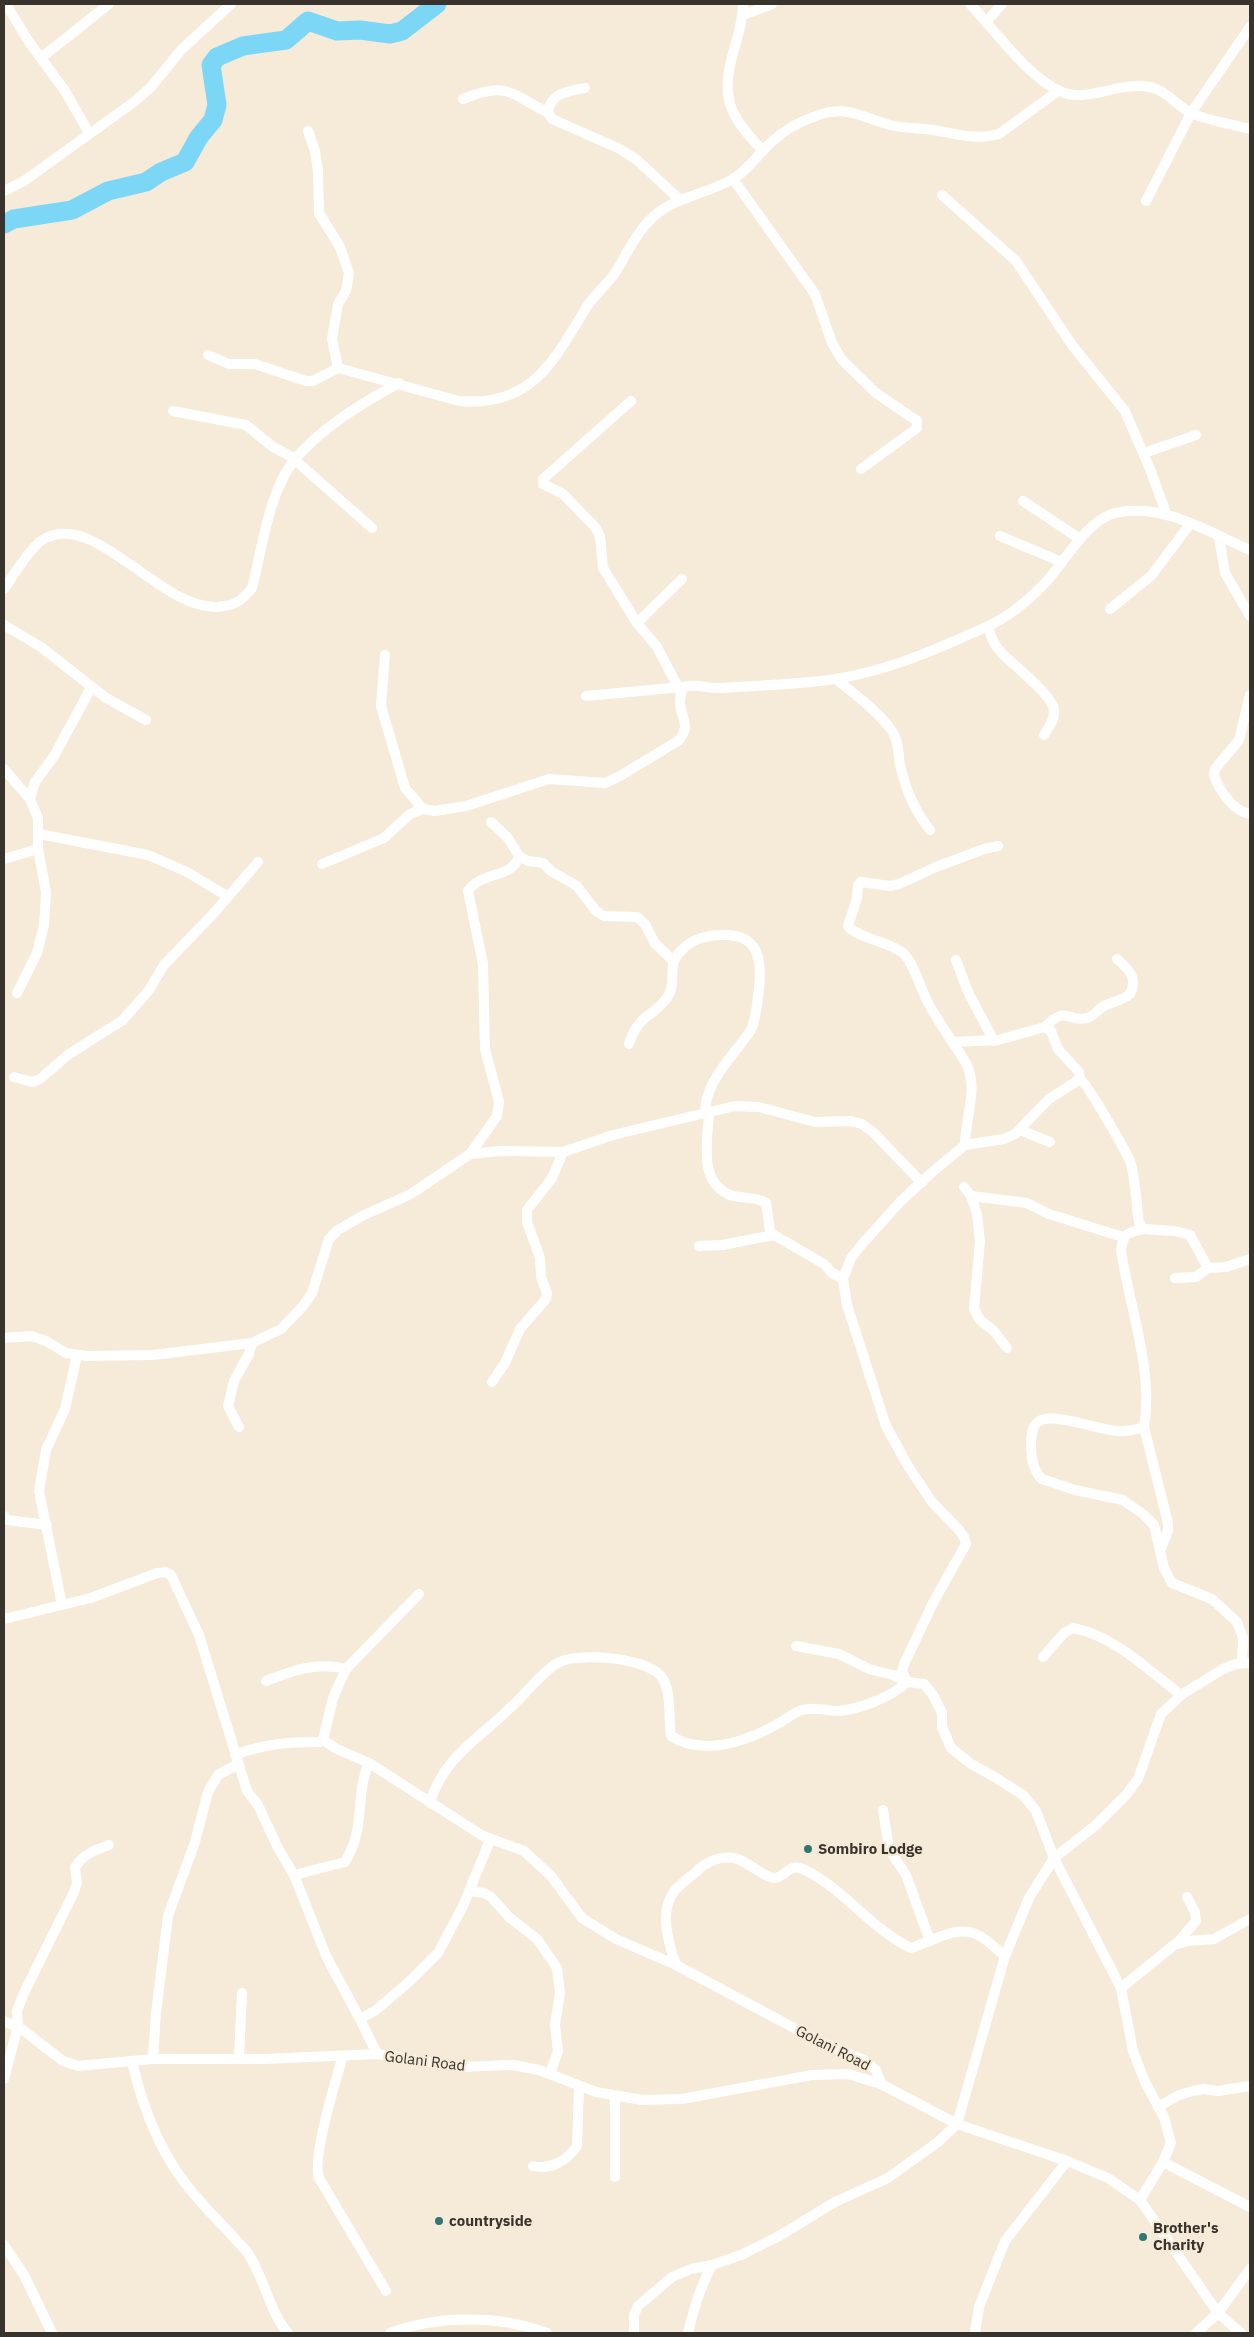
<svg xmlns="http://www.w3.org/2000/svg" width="1254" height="2337" viewBox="0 0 1254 2337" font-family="'IBM Plex Sans',sans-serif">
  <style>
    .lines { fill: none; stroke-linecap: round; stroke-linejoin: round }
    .river { stroke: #7cd7f6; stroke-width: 19 }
    .minor { stroke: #fff; stroke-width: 10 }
    .poi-dot { fill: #2e7772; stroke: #f6ead8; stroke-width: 2 }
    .labels { text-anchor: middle; stroke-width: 4.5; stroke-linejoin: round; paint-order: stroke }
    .poi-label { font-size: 15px; font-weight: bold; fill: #38332c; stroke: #f6ead8; text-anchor: start }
    .street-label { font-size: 15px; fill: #38332c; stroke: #f6ead8 }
  </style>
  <rect width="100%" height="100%" fill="#f6ead8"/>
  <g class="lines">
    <path class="river" d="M4 224 14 219 72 210 108 191 146 182 161 172 185 162 199 137 213 120 217 105 211 65 217 57 243 46 286 40 308 21 337 31 360 30 390 34 402 31 437 4"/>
    <g class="minor">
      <path d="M6 4 29 42 65 91 89 133"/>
      <path d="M743 4C743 19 739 32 735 46 720 97 727 113 763 151"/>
      <path d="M970 4C995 30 1038 92 1074 95 1097 97 1123 82 1150 87 1166 90 1177 106 1191 113 1209 121 1231 124 1250 129"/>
      <path d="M743 15 772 4"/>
      <path d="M987 21 1002 4"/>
      <path d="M41 58 109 4"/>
      <path d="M585 88C568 91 550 93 548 113L552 119 620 149 637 160 679 199"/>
      <path d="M463 99C507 81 510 93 548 113"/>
      <path d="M308 131 315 151 318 171 319 213 340 247 349 273 346 291 338 304 332 339 338 368 459 401C532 407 553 362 586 308 595 294 608 284 617 270 628 251 637 232 653 217 677 196 704 195 731 180 748 171 760 151 775 139 784 131 799 122 811 118 844 103 858 116 890 125 906 129 923 128 939 131 958 135 980 140 999 134L1058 91"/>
      <path d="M733 179 815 294 832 343 842 360 876 393 917 421V428L861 469"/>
      <path d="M4 191 24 181 134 102 151 87 181 50 231 4"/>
      <path d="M942 195 1016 261 1072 345 1125 411 1150 469 1166 513"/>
      <path d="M1146 201 1191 113 1250 27"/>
      <path d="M208 355 229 364H255L306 381H313L338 368"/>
      <path d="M631 401 543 479V484L563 494 595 527 600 536 603 568 637 623 657 647 678 687"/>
      <path d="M173 411 246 425 273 447 296 459"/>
      <path d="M1144 453 1196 435"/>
      <path d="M295 460 372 528"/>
      <path d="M1023 501 1080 539"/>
      <path d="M1000 536 1062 562"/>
      <path d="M1219 537 1225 573 1250 616"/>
      <path d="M4 589C14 575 30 547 44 539 95 510 158 608 217 607 234 606 242 601 252 588 261 553 266 513 282 480 301 439 360 404 399 383"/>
      <path d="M1110 609 1151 576 1190 524"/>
      <path d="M637 623 682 579"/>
      <path d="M4 625 41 647 106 698 146 720"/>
      <path d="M988 627C991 636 993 644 1000 651 1011 664 1054 695 1054 711 1055 720 1048 728 1044 735"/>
      <path d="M385 655 381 706 405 788 423 809 435 811 466 806 549 779 605 783 620 776 678 741C696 722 672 713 683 687 695 683 708 689 720 688 750 686 781 685 811 682 873 677 929 653 986 627 1009 617 1029 600 1046 582 1065 561 1087 520 1115 513 1162 502 1208 532 1250 550"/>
      <path d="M836 679C855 695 878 711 892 731 899 741 898 754 900 765 906 790 914 810 930 830"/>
      <path d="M1250 695 1239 740 1215 769 1214 775C1218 789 1234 812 1250 814"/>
      <path d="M586 696 682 687"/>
      <path d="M4 769 30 799 38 818V849L46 892 44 925 37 953 17 993"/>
      <path d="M30 799 35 782 54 756 91 688"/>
      <path d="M491 822 508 838 519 856"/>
      <path d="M39 834 148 855 187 872 227 896"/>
      <path d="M519 856 528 861 543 863 551 871 577 886 596 911 604 916 637 917 645 924 654 942 673 961"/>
      <path d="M4 859 38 849"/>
      <path d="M322 864 384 838 410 814 423 809"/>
      <path d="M956 960 968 992 994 1041"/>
      <path d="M1045 1027C1067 1004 1069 1023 1087 1018 1095 1016 1098 1008 1106 1005 1115 1001 1123 1000 1130 994 1138 978 1129 969 1117 959"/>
      <path d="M953 1042 998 1040 1045 1027 1051 1031 1058 1049 1079 1072 1080 1079"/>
      <path d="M629 1044C639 1013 651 1019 667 998 679 980 664 966 683 949 692 939 708 935 721 935 759 933 762 959 759 989 757 1003 757 1016 751 1030 734 1055 704 1082 705 1114"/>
      <path d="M14 1077 32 1082 40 1079 69 1054 123 1020 149 990 164 965 213 914 258 862"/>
      <path d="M709 1112C708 1139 698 1180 728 1194 740 1200 754 1195 766 1203L770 1231 774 1235 824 1264 832 1273 843 1279"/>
      <path d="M1020 1130 1050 1142"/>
      <path d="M965 1145C965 1118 979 1089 966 1063 953 1042 938 1022 927 1001 920 987 914 963 903 953 890 942 857 938 848 926L857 898 858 885 861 882 890 886 899 884 936 867 984 849 998 846"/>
      <path d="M470 1154 497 1116 499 1102 485 1049 483 964 468 891C481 871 513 879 519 856"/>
      <path d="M964 1187 971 1196 1027 1203 1049 1214 1123 1237"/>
      <path d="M971 1196 977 1214 980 1241 974 1309 980 1320 994 1331 1007 1348"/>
      <path d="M1143 1229C1126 1233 1124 1233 1121 1250 1129 1306 1154 1371 1144 1427 1135 1430 1127 1432 1117 1431 1099 1430 1051 1411 1038 1422 1031 1427 1031 1439 1031 1447 1031 1458 1034 1472 1042 1479L1075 1490 1123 1500 1143 1514 1154 1525 1164 1568 1172 1583 1212 1599 1237 1622 1243 1638 1242 1663"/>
      <path d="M699 1246 723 1245 774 1235"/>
      <path d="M1175 1278 1196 1277 1208 1268 1226 1267 1250 1259"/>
      <path d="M4 1338 31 1336 46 1341 66 1353 86 1356 153 1355 252 1343 281 1329 303 1306 312 1293 329 1239 338 1230 362 1216 411 1194 470 1154 501 1151 563 1152 613 1135 735 1106 759 1107 815 1122 850 1121 862 1124 874 1133 922 1183"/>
      <path d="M492 1382 505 1363 520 1329 546 1299 547 1293 541 1277 540 1258 527 1222V1210L552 1178 563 1152"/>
      <path d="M239 1427 228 1406 234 1381 249 1354 252 1343"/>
      <path d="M1144 1427 1168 1523V1530L1161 1549"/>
      <path d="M4 1516 7 1520 47 1525"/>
      <path d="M62 1605 39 1491 46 1450 65 1409 77 1355"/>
      <path d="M4 1619 91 1598 157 1573 166 1572 171 1575 199 1635 247 1791 258 1805 278 1848 294 1875 327 1958 360 2019 377 2054"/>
      <path d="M796 1646 839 1654 869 1669 893 1675 907 1682"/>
      <path d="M1043 1657 1064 1633 1073 1628C1115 1636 1148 1670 1181 1695"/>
      <path d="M266 1681C292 1671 318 1661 346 1669"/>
      <path d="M907 1682 902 1671 904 1664 934 1601 966 1544 964 1537 959 1530 932 1502 908 1466 886 1426 847 1305 843 1279 851 1258 863 1243 900 1202 930 1174 965 1145 1004 1139 1015 1134 1049 1099 1080 1079C1087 1083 1128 1154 1131 1164 1136 1183 1136 1203 1139 1222L1143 1229 1175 1231 1190 1235 1208 1268"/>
      <path d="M323 1740 337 1749 369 1763 483 1836 524 1851 551 1876 582 1918 616 1939 676 1965 822 2043 864 2060 876 2070 881 2084"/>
      <path d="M235 1755C263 1744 289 1742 319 1742L323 1740 333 1698 346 1669 419 1594"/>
      <path d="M430 1803C443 1758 477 1740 509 1709 524 1696 540 1674 556 1664 575 1651 651 1657 663 1679 672 1695 668 1718 671 1736 704 1757 748 1741 779 1723 787 1719 794 1712 802 1710 815 1706 824 1711 837 1711 858 1710 892 1697 907 1682L924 1684 933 1695 942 1713V1727L951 1748 971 1764 993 1776 1023 1795 1036 1811 1054 1858 1121 1988 1133 2051 1145 2082 1164 2117 1171 2143 1163 2162 1140 2200"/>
      <path d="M883 1810 889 1849 906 1875 930 1941"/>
      <path d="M294 1875 345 1862C367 1826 354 1797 369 1763"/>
      <path d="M470 1891 484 1893 491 1897 510 1918 537 1939 557 1968 560 1993 555 2025 558 2051 550 2074"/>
      <path d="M1177 1943 1196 1921 1195 1912 1187 1897"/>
      <path d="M676 1965C668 1942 658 1909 676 1889 682 1883 690 1877 696 1872 706 1862 719 1856 734 1858 748 1861 763 1877 774 1878 785 1879 788 1861 805 1870 844 1889 871 1929 911 1948 931 1942 956 1925 976 1934 987 1939 996 1949 1005 1956"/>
      <path d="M1121 1988 1174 1945 1188 1941 1214 1939 1250 1919"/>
      <path d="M360 2019 376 2010 410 1981 438 1953 463 1906 490 1840"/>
      <path d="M4 2021 23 2030 63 2061 78 2066 153 2059H266L377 2054 461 2067 513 2065 539 2070 596 2092 642 2100 682 2099 812 2075 848 2074 881 2084 957 2124 1067 2161 1108 2178 1140 2200 1218 2313 1241 2333"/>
      <path d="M343 2056C336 2079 312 2158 319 2178L386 2291"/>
      <path d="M239 2058 242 1993"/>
      <path d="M153 2059 156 2013 168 1916 195 1842 208 1792 218 1775 238 1764"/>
      <path d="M132 2062C143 2109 161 2156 193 2193 204 2206 216 2219 229 2232 235 2240 244 2247 249 2255 265 2280 269 2311 288 2333"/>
      <path d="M4 2079 18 2026 17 2011 24 1993 74 1892 77 1883 75 1867C84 1854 95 1850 109 1845"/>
      <path d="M1158 2107 1179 2095 1193 2091 1204 2089 1218 2091 1250 2086"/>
      <path d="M1163 2162 1250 2207"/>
      <path d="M533 2166C550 2170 567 2161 577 2146L579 2086"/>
      <path d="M615 2177V2097"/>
      <path d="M4 2245 24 2275 52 2333"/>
      <path d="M390 2333C438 2315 500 2315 547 2333"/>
      <path d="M634 2333V2315L638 2306 672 2277 691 2269 712 2265 741 2255 779 2236 835 2202 888 2178 938 2142 957 2124 1005 1956 1029 1898 1054 1858 1096 1825 1126 1795 1138 1779 1161 1714 1181 1695 1223 1669 1236 1664 1250 1663"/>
      <path d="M688 2333C694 2309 700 2287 712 2265"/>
      <path d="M975 2333 979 2307 1005 2241 1067 2161"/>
      <path d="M1196 2333 1218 2313 1250 2269"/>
    </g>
  </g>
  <g class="poi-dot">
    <circle cx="808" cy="1849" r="5"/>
    <circle cx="439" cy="2221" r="5"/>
    <circle cx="1143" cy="2237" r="5"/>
  </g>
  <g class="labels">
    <g class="poi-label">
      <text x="818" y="1854">Sombiro Lodge</text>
      <text x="449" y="2226">countryside</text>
      <text x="1153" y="2233">Brother's<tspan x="1153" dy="17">Charity</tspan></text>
    </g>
    <g class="street-label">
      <text transform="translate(833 2048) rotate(27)" y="5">Golani Road</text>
      <text transform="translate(425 2061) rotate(7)" y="5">Golani Road</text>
    </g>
  </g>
  <rect width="1254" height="2337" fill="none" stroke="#38332c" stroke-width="10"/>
</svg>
